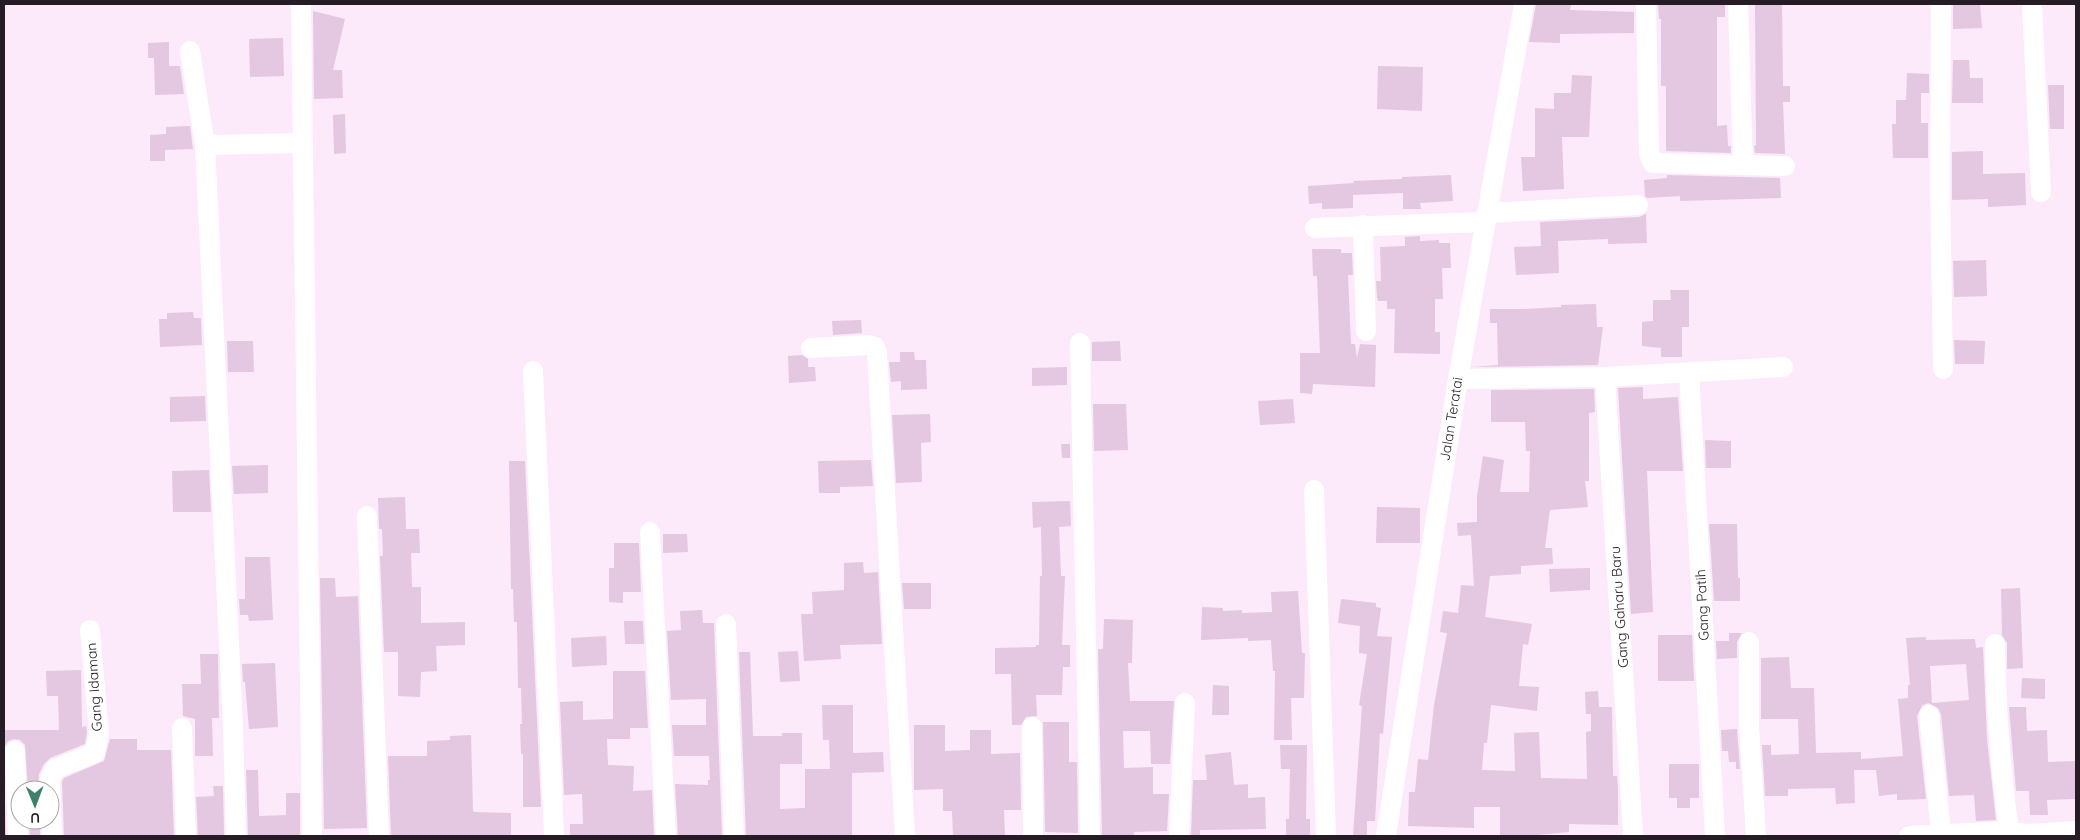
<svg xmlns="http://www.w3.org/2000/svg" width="2080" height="840" viewBox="0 0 2080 840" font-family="Quicksand,sans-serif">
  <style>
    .building { fill: #e4c7e1; fill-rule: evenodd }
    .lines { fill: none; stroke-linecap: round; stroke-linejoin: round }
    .minor { stroke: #fff; stroke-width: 20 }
    .labels { text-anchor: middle; stroke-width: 4; stroke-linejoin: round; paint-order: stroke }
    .street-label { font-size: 14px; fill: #261c25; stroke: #fff }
  </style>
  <rect width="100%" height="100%" fill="#fce9f9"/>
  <g class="building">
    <path d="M1536 4H1571L1570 10 1634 12V33L1560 34V43L1529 42Z"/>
    <path d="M1658 4H1725V17H1717V126L1727 125 1728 146H1731V153L1666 151V86H1661V19H1659Z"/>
    <path d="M1755 4H1782L1783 86H1790V102H1783L1785 154 1755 153 1754 146 1756 145Z"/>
    <path d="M1953 4H1980L1982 28 1953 29Z"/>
    <path d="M313 11 345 19 333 70H342L343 98 314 99Z"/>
    <path d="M283 38 284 76 250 77 249 39Z"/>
    <path d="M169 42V66H180L184 94 155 95 154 58H148V43Z"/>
    <path d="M1953 60H1969L1970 78H1983V103H1952Z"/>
    <path d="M1378 66 1423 67 1422 111 1377 109Z"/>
    <path d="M1907 73 1929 74V93H1921V123H1928V158H1893L1892 124H1896V100H1906Z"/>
    <path d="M1572 75 1592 76 1589 137H1562L1564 189 1523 191 1521 157H1535V108L1554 109V93H1571Z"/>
    <path d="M2048 85H2064V129H2050Z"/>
    <path d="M345 114 346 153 334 154 333 115Z"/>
    <path d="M190 126 193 149 165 150V161H150V135L166 134V127Z"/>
    <path d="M1983 151V174L2025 173 2026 205 1988 207V199L1952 200V152Z"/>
    <path d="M1451 175 1453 201 1420 203 1421 209H1403V193L1353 195V208L1322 209V203L1309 204 1308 186 1354 183 1353 181 1402 179V177Z"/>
    <path d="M1667 175 1780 178 1781 198 1680 201V196L1647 198 1645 196 1644 180 1667 178Z"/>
    <path d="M1646 214 1647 243 1608 244V239L1558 241 1559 273 1516 275 1514 247 1541 246 1540 222 1639 217Z"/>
    <path d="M1420 236V241L1439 240V243H1450L1451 268H1442L1443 299H1435V332H1440V354L1394 353 1395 309H1387V301H1378L1377 297 1376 281H1381L1380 247 1405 246V237Z"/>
    <path d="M1312 249H1341V253H1352L1353 275H1348L1351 344H1355L1357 358 1360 344 1376 345 1375 387 1313 384 1312 394 1300 393V353H1320L1317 276H1313Z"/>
    <path d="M1986 260 1987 296 1954 297 1953 261Z"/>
    <path d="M1670 290H1689V327H1682V357H1661V348L1642 346V322L1653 321V300H1671Z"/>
    <path d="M1596 304 1597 327H1603L1598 365 1472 367 1498 365 1497 323H1490V309H1526L1561 307V305Z"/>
    <path d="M193 312 194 318H201L202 345 160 347 159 319H167V313Z"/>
    <path d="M861 320 862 333 833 335 832 321Z"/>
    <path d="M1954 340 1985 341 1984 364H1955Z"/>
    <path d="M227 341H253L254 372H228Z"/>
    <path d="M1120 341 1121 361H1092V342Z"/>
    <path d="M900 352H914L915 360H926L927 389 901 390V381L891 382 889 362H900Z"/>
    <path d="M802 355 808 359V367H815L816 381 789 383 788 356Z"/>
    <path d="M1067 367V385L1032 386V368Z"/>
    <path d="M1643 387V399L1678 397 1683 471H1647L1653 612 1631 614 1618 388Z"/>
    <path d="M1594 389 1595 412 1589 413V481H1585L1588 507 1550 510 1545 548H1552L1553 564 1521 566V574L1490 576 1485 617 1532 624 1528 645 1523 644 1519 686 1539 687 1537 711 1491 705 1487 743H1484L1482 770 1515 771 1514 733 1539 732 1541 778 1587 779 1586 732 1591 731V714H1586L1585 692 1598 691 1599 707H1612L1613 776H1617L1618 787V825L1569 824V832L1537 835H1500V807H1474V828L1408 826 1409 792H1415L1418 759 1428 760 1434 705 1447 633 1440 632 1443 611 1458 613 1461 585 1474 586 1471 535 1458 536 1457 523 1477 522V496L1483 456 1504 460 1500 492H1529L1530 451H1526L1525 422H1491V390Z"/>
    <path d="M205 396 206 421 170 422V397Z"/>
    <path d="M1293 399 1295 423 1260 425 1258 401Z"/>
    <path d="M1093 404H1126L1128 450 1094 451Z"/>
    <path d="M930 414 931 442 921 443 922 482 896 483 892 415Z"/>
    <path d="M1705 440 1731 441V468H1706Z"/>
    <path d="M1061 444H1070V458H1062Z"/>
    <path d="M871 460 873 486 840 487V493H819L818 461Z"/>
    <path d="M509 461H525L541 807H523V754H521L520 724H522L521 688H518L517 622H514L513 589H511Z"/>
    <path d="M268 465V493L234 494 232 466Z"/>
    <path d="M209 470 211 512H173L172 471Z"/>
    <path d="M405 497 406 529H419L420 553H411L412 587H421V623L465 622V645L436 646 437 671 421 672 420 697 398 696V652H384L380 556H383L382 529H379L378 498Z"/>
    <path d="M1070 501 1071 526 1059 527 1061 576H1065L1062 645H1070V667H1063L1062 695H1036L1037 716 1026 717 1021 725H1012L1011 674H995V648L1036 647V645H1039L1040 576H1042L1041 527 1033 528 1032 502Z"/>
    <path d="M1377 507 1420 508V543H1376Z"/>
    <path d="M1709 524H1737L1738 578H1740V601H1714Z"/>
    <path d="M663 534H687L688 552 663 553Z"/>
    <path d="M614 543H639L641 592H623V603L609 602V568H614Z"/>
    <path d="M245 557H270L273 620 249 621 248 615H240L239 599H245Z"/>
    <path d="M863 562 864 573 878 572 882 644 840 645 841 659 804 661 801 614H813L812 592 844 590V563Z"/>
    <path d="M1590 568V590L1550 592 1549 569Z"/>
    <path d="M320 578H335L336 597 358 596 367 828 324 829Z"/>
    <path d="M902 583H931V609H904Z"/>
    <path d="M2020 588 2023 668 2007 669V643L2002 635 2001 589Z"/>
    <path d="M1298 591 1302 653H1305L1304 698H1291L1292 740H1274L1275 671H1273L1271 640 1248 641V638L1201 640 1202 607 1223 608V611L1242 610V613L1272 612 1271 592Z"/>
    <path d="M1341 599 1376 603V607L1381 608 1377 636 1392 637 1383 734 1380 733 1375 821H1367V836H1353L1362 706 1359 705 1367 654 1359 653 1360 626 1338 623Z"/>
    <path d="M702 610 703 623H714L722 836H678L675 784 708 785V780H710L709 756H674L672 725H706V699L671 700 667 631 681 630 680 611Z"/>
    <path d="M1104 619 1133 620 1132 663H1128L1130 701H1174L1170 764H1151L1150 731H1123L1124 768 1153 767V794H1169L1167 831 1134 832V836H1102L1098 649H1103Z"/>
    <path d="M624 621H643L644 644H625Z"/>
    <path d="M1729 633H1742L1737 642V658L1717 659 1716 641H1729Z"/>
    <path d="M1658 635H1692L1694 681H1658Z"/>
    <path d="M606 636 607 665 572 667 571 638Z"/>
    <path d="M1926 637V640L1975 639 1976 648 1983 647 1987 739 1996 820 1976 821 1974 795 1949 796 1941 714 1938 708 1928 703 1922 706 1917 716 1926 799 1897 800V794L1879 796 1876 770H1854L1855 803 1836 804 1835 788 1788 789V796H1765L1762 745H1771V755L1799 754 1798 719H1761V658L1789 657 1791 688H1814L1816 753 1861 752V759L1903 756 1898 699 1908 698V685H1910L1906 638ZM1966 664 1969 700 1932 703 1930 666Z"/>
    <path d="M798 651 800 681 780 682 778 652Z"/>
    <path d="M739 652H750L753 736H782V733H802V764H780V809L805 808V769H830L829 740H823L822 705H853V753L883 752 884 772 852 773V836H746Z"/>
    <path d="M200 654H218L219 718H212L213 756H195V719L183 716 182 684H201Z"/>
    <path d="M275 663 278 727 249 729 245 682H243L242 664Z"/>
    <path d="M81 670 82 727 86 726 87 732 85 744 50 758 44 764 39 774 38 790H28L25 745 20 740 14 739 8 741 4 748V730H59L58 696H47L46 671Z"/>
    <path d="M613 671H645L648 728H630V739H607L608 765 634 766 633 791 652 790 654 836H570V824H583L582 794 564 795 560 702 583 701V720L613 719Z"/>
    <path d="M2022 678 2045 679V699L2021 698Z"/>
    <path d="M1213 685 1229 686V715H1212Z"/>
    <path d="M2009 707H2026L2027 731 2047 730 2048 762 2076 761V799L2047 800 2048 815H2030L2029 791H2016Z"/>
    <path d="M1043 722H1069V762H1077L1078 833 1045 832Z"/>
    <path d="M914 725H945V751L970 750V730H991V754L1020 753 1021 810H1004L1005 836H953L952 811H943V789L914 790Z"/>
    <path d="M1737 729 1740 769H1736V762H1729L1728 751H1722L1721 730Z"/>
    <path d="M471 735 473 811 475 812 511 813V836H391L388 756H427V741L450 740V736Z"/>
    <path d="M110 739H137V750H171L174 836H64L62 782 64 778 104 761Z"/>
    <path d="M1280 745H1307L1306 819H1310V836H1286V819H1289L1290 769H1281Z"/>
    <path d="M1231 752 1234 785 1248 784V798L1265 797 1266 829 1200 830V836H1191L1193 780H1207L1205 755Z"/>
    <path d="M1669 764H1699V798H1690V808H1677V798H1669Z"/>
    <path d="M4 769 6 836H4Z"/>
    <path d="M246 770H258L259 816 286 815V793H300V836H248Z"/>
    <path d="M213 786H223L224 836H198L196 797 214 796Z"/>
    <path d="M29 822H40V836H30Z"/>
  </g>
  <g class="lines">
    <g class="minor">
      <path d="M301 4 312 836"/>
      <path d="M1646 4 1649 153 1653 163 1785 166"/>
      <path d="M1738 4 1743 165"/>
      <path d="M1941 4 1940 182 1943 369"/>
      <path d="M2032 4 2041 192"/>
      <path d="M190 51 205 145 233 727 236 836"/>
      <path d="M205 145 302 143"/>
      <path d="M1487 213 1638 205"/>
      <path d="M1363 225 1366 331"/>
      <path d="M1315 228 1485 222"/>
      <path d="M1080 343 1090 836"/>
      <path d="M811 348 869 345 875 347 877 353 905 836"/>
      <path d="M533 371 554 836"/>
      <path d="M1689 373 1715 836"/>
      <path d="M1605 377 1633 836"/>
      <path d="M1458 379 1605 377 1783 367"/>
      <path d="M1314 490 1326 836"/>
      <path d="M367 516 379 836"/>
      <path d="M650 532 666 836"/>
      <path d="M726 624 734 836"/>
      <path d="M1749 642V728L1756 836"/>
      <path d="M1995 644C1996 707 2000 769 2009 831"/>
      <path d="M1929 715 1941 833"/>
      <path d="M1032 727 1033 836"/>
      <path d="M182 728 186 836"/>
      <path d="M15 751 18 836"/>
      <path d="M52 836 50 779 55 769 95 753 99 733 90 630"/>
      <path d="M1179 836 1185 703"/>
      <path d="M1386 836 1458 379 1524 4"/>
      <path d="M1909 836 2009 831 2027 834 2076 831"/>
    </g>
  </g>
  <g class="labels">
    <g class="street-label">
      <text transform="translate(1451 419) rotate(-81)" y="5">Jalan Teratai</text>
      <text transform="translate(1702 605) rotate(-93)" y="5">Gang Patih</text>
      <text transform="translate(1619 607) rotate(-94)" y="5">Gang Gaharu Baru</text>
      <text transform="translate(94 687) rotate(-94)" y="5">Gang Idaman</text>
    </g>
  </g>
  <rect width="2080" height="840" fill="none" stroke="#261c25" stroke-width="10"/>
  <g transform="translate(35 805) rotate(179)"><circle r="24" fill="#ffffff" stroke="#a8a4a8"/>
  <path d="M0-4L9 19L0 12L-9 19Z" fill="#3e7f6e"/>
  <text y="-8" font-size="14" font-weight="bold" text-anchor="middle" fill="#261c25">U</text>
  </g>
</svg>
